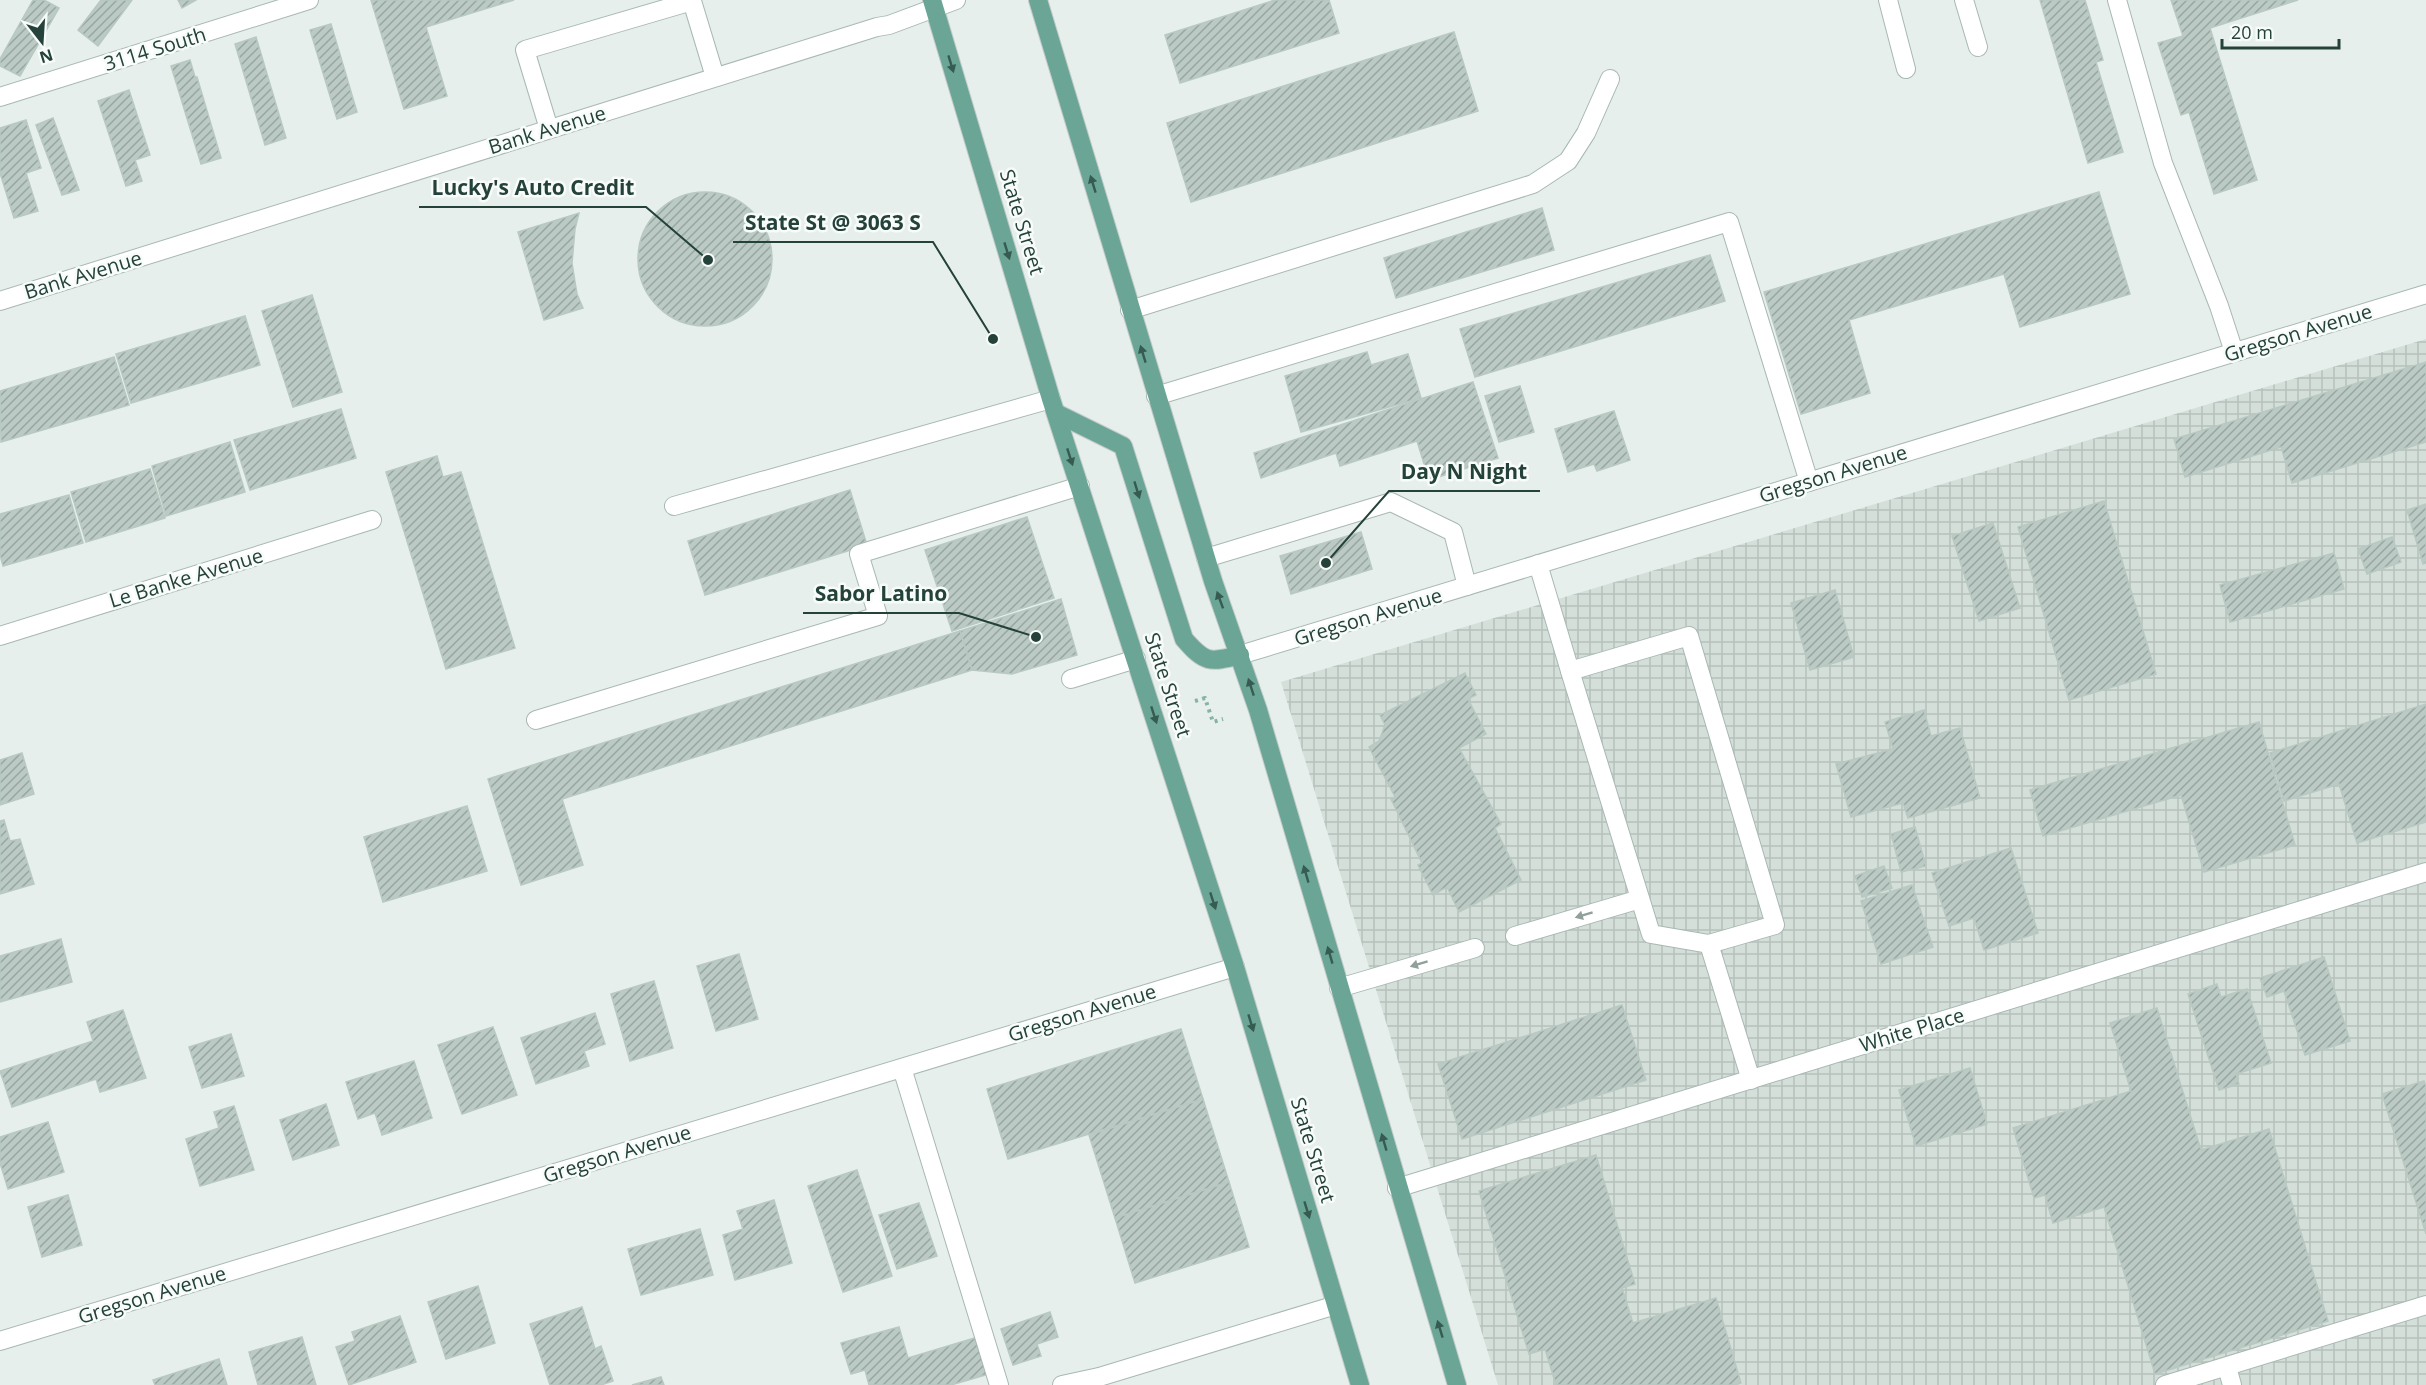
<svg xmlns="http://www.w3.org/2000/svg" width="2426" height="1385" viewBox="0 0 2426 1385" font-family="'Open Sans',sans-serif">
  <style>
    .industrial { fill: url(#industrial-grid) }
    .building { fill: url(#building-hatch); stroke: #b8c9c2; stroke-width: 1.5 }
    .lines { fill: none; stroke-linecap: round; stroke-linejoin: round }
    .lane-casing { stroke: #a8b8b2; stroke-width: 20 }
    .street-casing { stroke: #a8b8b2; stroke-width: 20 }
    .primary-casing { stroke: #c2cac8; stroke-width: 20 }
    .path { stroke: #86b3a5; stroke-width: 4; stroke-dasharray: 3 4.5; stroke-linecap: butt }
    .lane { stroke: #fff; stroke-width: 18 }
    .street { stroke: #fff; stroke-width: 18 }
    .primary { stroke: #6aa596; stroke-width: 18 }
    .oneway { fill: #365b51 }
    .oneway2 { fill: #92a09c }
    .labels { text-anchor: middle; stroke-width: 5; stroke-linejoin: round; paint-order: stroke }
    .street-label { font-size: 20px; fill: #24423a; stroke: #f7fbf9 }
    .leader { fill: none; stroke: #24423a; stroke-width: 2 }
    .callout-dot { fill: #24423a; stroke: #f7fbf9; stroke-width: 2 }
    .callout-label { font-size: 21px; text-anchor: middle; font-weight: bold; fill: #24423a; stroke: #f7fbf9; stroke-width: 5; stroke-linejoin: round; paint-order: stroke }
  </style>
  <defs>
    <pattern id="industrial-grid" width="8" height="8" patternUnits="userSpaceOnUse" patternTransform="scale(1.5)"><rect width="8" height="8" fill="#d4dfda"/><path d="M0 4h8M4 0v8" fill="none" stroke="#b6c1bc"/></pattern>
    <pattern id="building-hatch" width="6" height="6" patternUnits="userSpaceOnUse" patternTransform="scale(1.5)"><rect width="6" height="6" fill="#bbcac4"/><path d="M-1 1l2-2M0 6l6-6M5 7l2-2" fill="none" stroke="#98a6a0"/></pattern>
  </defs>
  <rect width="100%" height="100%" fill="#e6efeb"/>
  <path class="industrial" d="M2426 339V1385H1498L1281 682Z"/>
  <g class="building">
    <path d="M33 0H44L59 8 20 76 0 66V59Z"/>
    <path d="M101 0H132L98 46 78 30Z"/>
    <path d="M178 0H196L182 8Z"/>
    <path d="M371 0H514L426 27 447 96 404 109Z"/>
    <path d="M1275 0H1329L1339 33 1180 83 1165 35Z"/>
    <path d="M2040 0H2085L2103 60 2096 62 2123 152 2088 163Z"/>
    <path d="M2171 0H2298L2210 28 2257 180 2214 194 2189 112 2181 115 2158 43 2183 36Z"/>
    <path d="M331 24 357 112 337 119 310 30Z"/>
    <path d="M1454 32 1478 111 1191 202 1167 123Z"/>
    <path d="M256 37 286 138 265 145 235 44Z"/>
    <path d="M190 60 195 77H197L221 158 201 164 171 66Z"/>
    <path d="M129 90 150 155 135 160 142 181 126 186 98 101Z"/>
    <path d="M53 118 79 190 62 195 36 125Z"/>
    <path d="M26 120 41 168 26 173 38 211 14 218 0 173V128Z"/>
    <circle cx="705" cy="259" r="67"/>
    <path d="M2099 192 2130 294 2020 327 2004 274 1849 320 1870 393 1801 414 1764 292Z"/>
    <path d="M1542 208 1554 250 1396 298 1384 258Z"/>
    <path d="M579 213 575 229 572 263 577 294 583 308 544 320 518 232Z"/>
    <path d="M1710 255 1725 301 1475 377 1460 329Z"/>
    <path d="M312 295 342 392 293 407 262 311Z"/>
    <path d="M245 316 260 365 131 403 116 354Z"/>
    <path d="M1367 352 1371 365 1408 354 1421 398 1301 432 1285 376Z"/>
    <path d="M114 357 129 405 1 442 0 391Z"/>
    <path d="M2426 362V442L2292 483 2281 447 2185 477 2174 439Z"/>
    <path d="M1473 382 1498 458 1429 480 1417 441 1340 466 1336 453 1261 478 1254 453Z"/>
    <path d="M1520 386 1534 432 1499 442 1485 396Z"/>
    <path d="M341 409 356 458 250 490 234 440Z"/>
    <path d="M1614 411 1630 460 1597 471 1594 464 1568 472 1555 429Z"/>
    <path d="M230 442 245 492 166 516 152 466Z"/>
    <path d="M437 456 443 477 461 472 515 648 446 669 386 472Z"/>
    <path d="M150 469 165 518 86 542 71 492Z"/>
    <path d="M850 490 867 545 705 595 688 541Z"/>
    <path d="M69 495 83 543 3 566 0 555V514Z"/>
    <path d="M2104 501 2156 674 2069 700 2018 527Z"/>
    <path d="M2426 504V563L2423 564 2407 510Z"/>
    <path d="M1027 517 1054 598 952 631 925 550Z"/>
    <path d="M1993 523 2020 608 1979 621 1952 536Z"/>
    <path d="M1361 532 1372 569 1291 594 1280 556Z"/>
    <path d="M2392 537 2401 562 2367 574 2358 549Z"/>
    <path d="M2334 553 2344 589 2230 622 2220 585Z"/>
    <path d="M1835 590 1854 657 1810 670 1791 603Z"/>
    <path d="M1061 599 1077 655 1012 674 972 670 960 631Z"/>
    <path d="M960 631 972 670 562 799 583 865 521 885 488 779Z"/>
    <path d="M1465 673 1476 695 1468 699 1486 734 1459 748 1501 824 1495 828 1521 880 1459 912 1447 887 1433 895 1418 865 1422 863 1391 799 1395 797 1369 747 1379 741 1385 725 1380 715Z"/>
    <path d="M2426 704V822L2357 843 2339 784 2284 801 2270 753Z"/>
    <path d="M1924 710 1931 736 1960 728 1980 798 1908 818 1903 803 1851 817 1836 764 1893 749 1885 722Z"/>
    <path d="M2259 722 2295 845 2204 872 2181 795 2043 836 2030 790Z"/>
    <path d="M22 753 34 794 0 805V760Z"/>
    <path d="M467 806 487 871 383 902 364 837Z"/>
    <path d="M4 820 10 841 20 839 34 884 0 894V821Z"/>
    <path d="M1915 827 1926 866 1901 872 1891 834Z"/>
    <path d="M2011 848 2038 933 1984 950 1974 918 1949 926 1932 873Z"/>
    <path d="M1884 866 1892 888 1862 897 1855 876Z"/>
    <path d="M1912 885 1933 947 1881 964 1861 901Z"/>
    <path d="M61 939 72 982 0 1002V956Z"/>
    <path d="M739 954 758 1019 716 1031 697 966Z"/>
    <path d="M2324 957 2350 1041 2305 1055 2284 991 2267 997 2260 978Z"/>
    <path d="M654 981 673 1048 630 1061 611 994Z"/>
    <path d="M2217 984 2221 997 2247 989 2271 1063 2236 1074 2239 1084 2219 1090 2188 994Z"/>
    <path d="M1622 1005 1646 1080 1462 1139 1438 1064Z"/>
    <path d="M2157 1008 2201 1150 2269 1129 2328 1321 2155 1374 2104 1207 2053 1223 2045 1195 2034 1198 2013 1128 2131 1091 2110 1023Z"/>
    <path d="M123 1010 146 1078 100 1092 96 1079 12 1107 0 1071 93 1041 87 1022Z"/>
    <path d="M595 1013 605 1044 584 1051 589 1066 536 1084 521 1038Z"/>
    <path d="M493 1027 517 1095 462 1114 438 1045Z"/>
    <path d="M1181 1029 1203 1099 1008 1159 987 1089Z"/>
    <path d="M231 1034 244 1076 202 1088 189 1047Z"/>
    <path d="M414 1061 432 1118 382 1135 375 1113 358 1119 346 1082Z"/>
    <path d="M1970 1068 1987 1124 1916 1146 1899 1090Z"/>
    <path d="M2424 1081 2426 1086V1234L2382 1094Z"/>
    <path d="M1203 1099 1229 1182 1115 1218 1089 1135Z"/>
    <path d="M326 1104 339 1145 293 1160 280 1120Z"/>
    <path d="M234 1106 254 1170 200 1186 186 1139 219 1128 214 1112Z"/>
    <path d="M48 1122 64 1172 8 1189 0 1163V1137Z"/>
    <path d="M1596 1155 1635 1284 1622 1288 1633 1323 1716 1298 1741 1383 1735 1385H1556L1545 1349 1529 1354 1479 1191Z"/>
    <path d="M857 1170 892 1276 843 1292 808 1186Z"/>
    <path d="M1229 1182 1249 1247 1135 1283 1115 1218Z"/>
    <path d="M68 1195 82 1245 42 1257 28 1207Z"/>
    <path d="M774 1200 792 1263 735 1280 723 1235 743 1229 737 1211Z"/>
    <path d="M919 1203 937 1256 897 1269 879 1215Z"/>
    <path d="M700 1229 713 1275 641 1295 628 1249Z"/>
    <path d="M478 1286 495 1343 446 1359 428 1302Z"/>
    <path d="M582 1307 595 1349 601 1346 613 1381 601 1385H550L530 1324Z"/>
    <path d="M1050 1312 1058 1337 1037 1344 1041 1356 1013 1365 1001 1329Z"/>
    <path d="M400 1316 416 1362 349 1385 336 1347 355 1341 352 1332Z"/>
    <path d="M899 1327 908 1358 978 1337 989 1374 951 1385H869L865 1370 851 1374 841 1343Z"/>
    <path d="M302 1337 316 1385H258L249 1352Z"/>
    <path d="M219 1359 227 1385H155L153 1380Z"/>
    <path d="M661 1377 664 1385H632Z"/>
  </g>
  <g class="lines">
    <defs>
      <g id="lane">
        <path d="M1888 0 1906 69"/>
        <path d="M1964 0 1978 47"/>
        <path d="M2117 0 2163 163 2219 306 2234 352"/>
        <path d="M549 129 525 50 692 1 715 77"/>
        <path d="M1130 310 1533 184 1568 161 1586 133 1610 79"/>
        <path d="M1156 396 1729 222 1809 482"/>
        <path d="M674 506 1051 399"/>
        <path d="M1206 558 1391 502 1453 532 1467 586"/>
        <path d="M1538 564 1570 671 1689 636 1775 925 1709 944 1751 1080"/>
        <path d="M1570 671 1651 934 1709 944"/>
        <path d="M1071 679 1136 659"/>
        <path d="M536 720 878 616 859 554 1080 486"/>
        <path d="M1515 936 1640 899"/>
        <path d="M1339 988 1475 948"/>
        <path d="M902 1068 999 1385"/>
        <path d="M2227 1367 2232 1385"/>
        <path d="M1062 1385 1099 1377 1336 1305"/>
        <path d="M2165 1385 2426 1305"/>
      </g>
      <g id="street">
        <path d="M0 97 309 0"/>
        <path d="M0 301 877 27 889 25 956 0"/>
        <path d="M0 636 372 520"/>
        <path d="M1240 655 2426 294"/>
        <path d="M1397 1188 2426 872"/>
        <path d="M0 1341 1235 967"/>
      </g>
      <g id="primary">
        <path d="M932 0 1051 399 1235 967 1360 1385"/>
        <path d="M1038 0 1213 581 1258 710 1457 1385"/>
        <path d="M1056 413 1123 446 1184 639C1205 663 1209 663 1240 655"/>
      </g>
    </defs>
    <use href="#lane" class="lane-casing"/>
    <use href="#street" class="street-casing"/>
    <use href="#primary" class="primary-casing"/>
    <path class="path" d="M1195 701 1205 698 1213 722 1223 719"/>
    <use href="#lane" class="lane"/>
    <use href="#street" class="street"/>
    <use href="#primary" class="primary"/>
  </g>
  <defs><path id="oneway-solid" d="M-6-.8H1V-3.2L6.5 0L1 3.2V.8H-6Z" transform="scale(1.5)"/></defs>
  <g class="oneway">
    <use href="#oneway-solid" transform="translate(951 64) rotate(73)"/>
    <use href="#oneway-solid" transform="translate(1093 184) rotate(-107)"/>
    <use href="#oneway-solid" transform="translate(1007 251) rotate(73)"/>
    <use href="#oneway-solid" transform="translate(1143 354) rotate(-107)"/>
    <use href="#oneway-solid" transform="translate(1070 457) rotate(72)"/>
    <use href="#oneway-solid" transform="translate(1137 490) rotate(73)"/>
    <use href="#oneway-solid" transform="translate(1220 600) rotate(-110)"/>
    <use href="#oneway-solid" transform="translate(1251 687) rotate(-108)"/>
    <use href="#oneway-solid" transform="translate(1154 715) rotate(72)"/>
    <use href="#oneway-solid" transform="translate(1306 874) rotate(-106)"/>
    <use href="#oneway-solid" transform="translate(1213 901) rotate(72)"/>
    <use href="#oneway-solid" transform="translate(1330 955) rotate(-106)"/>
    <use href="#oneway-solid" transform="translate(1251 1023) rotate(73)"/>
    <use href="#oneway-solid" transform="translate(1384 1142) rotate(-106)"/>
    <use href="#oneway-solid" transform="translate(1307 1210) rotate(73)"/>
    <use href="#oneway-solid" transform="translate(1440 1329) rotate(-107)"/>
  </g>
  <g class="oneway2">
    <use href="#oneway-solid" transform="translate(1584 915) rotate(163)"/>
    <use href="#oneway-solid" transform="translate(1419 964) rotate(163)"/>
  </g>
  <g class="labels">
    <g class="street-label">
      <text transform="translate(155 49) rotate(-17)" y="7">3114 South</text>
      <text transform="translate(547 130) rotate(-17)" y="7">Bank Avenue</text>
      <text transform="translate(1022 222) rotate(73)" y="7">State Street</text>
      <text transform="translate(83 275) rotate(-17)" y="7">Bank Avenue</text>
      <text transform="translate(2298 333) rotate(-17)" y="7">Gregson Avenue</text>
      <text transform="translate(1833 474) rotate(-17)" y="7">Gregson Avenue</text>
      <text transform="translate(186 578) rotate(-17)" y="7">Le Banke Avenue</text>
      <text transform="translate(1368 617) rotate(-17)" y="7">Gregson Avenue</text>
      <text transform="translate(1168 685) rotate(72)" y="7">State Street</text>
      <text transform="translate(1082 1013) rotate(-17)" y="7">Gregson Avenue</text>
      <text transform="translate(1912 1030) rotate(-17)" y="7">White Place</text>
      <text transform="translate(1313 1150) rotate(73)" y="7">State Street</text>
      <text transform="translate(617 1154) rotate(-17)" y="7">Gregson Avenue</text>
      <text transform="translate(152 1295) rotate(-17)" y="7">Gregson Avenue</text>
    </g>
  </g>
  <path class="leader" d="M708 260L646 207H419M993 339L933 242H733M1326 563L1389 491H1540M1036 637L959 613H803"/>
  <g class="callout-dot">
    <circle cx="708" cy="260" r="6"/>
    <circle cx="993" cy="339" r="6"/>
    <circle cx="1326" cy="563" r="6"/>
    <circle cx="1036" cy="637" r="6"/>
  </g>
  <g class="callout-label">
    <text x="533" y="195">Lucky's Auto Credit</text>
    <text x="833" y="230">State St @ 3063 S</text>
    <text x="1464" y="479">Day N Night</text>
    <text x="881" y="601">Sabor Latino</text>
  </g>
  <g transform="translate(42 42) rotate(163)" stroke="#f7fbf9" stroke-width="4.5" paint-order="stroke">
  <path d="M0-4.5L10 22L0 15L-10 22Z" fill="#24423a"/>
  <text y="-9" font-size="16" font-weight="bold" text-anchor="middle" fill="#24423a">N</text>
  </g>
  <path d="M2222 39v9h117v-9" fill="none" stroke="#24423a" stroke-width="3"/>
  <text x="2231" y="39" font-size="18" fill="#24423a" stroke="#f7fbf9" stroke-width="4.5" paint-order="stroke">20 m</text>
</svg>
